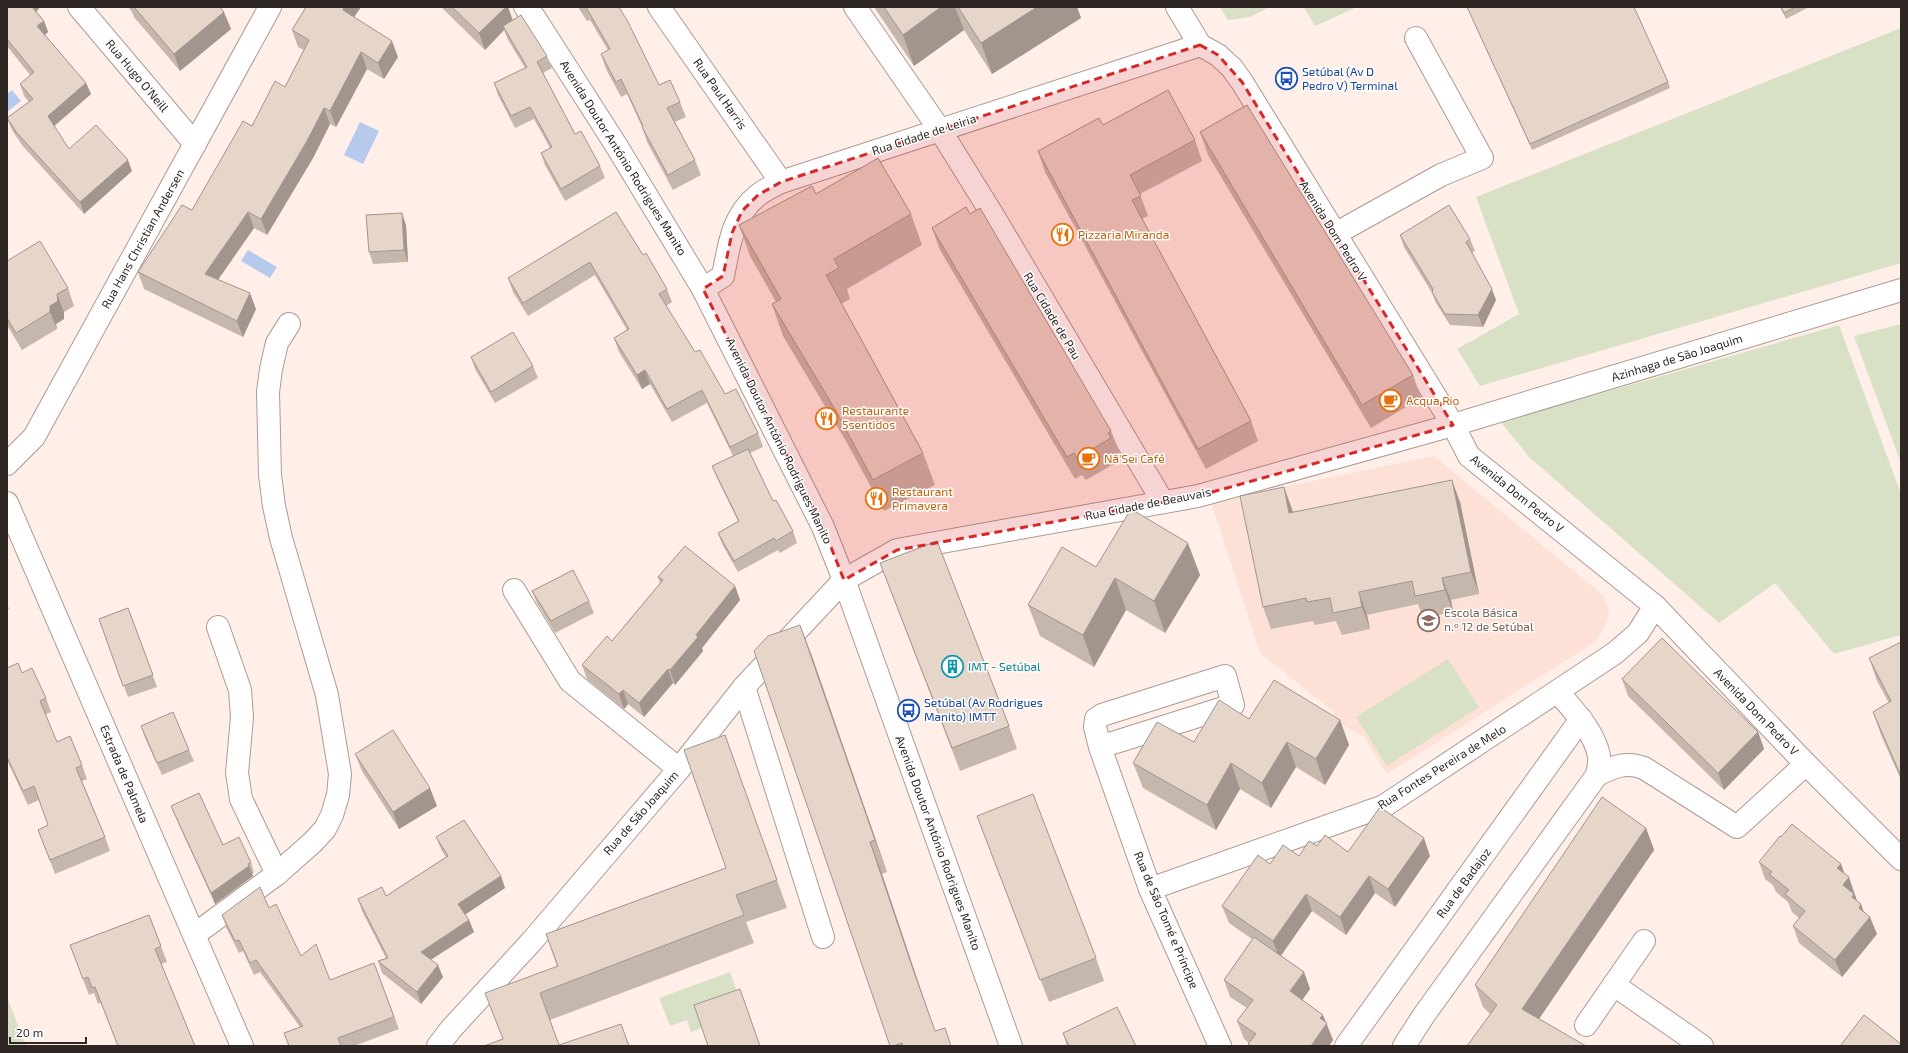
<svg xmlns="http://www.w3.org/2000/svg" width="1908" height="1053" viewBox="0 0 1908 1053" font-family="'Exo 2',sans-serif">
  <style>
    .built { fill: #fde1d6 }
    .green { fill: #d8e1c5 }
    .water { fill: #b5caed }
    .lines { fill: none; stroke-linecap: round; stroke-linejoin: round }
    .minor-casing { stroke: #ad9a93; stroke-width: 24 }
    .minor { stroke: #fff; stroke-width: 22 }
    .wall { fill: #c6b7ad }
    .shaded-wall { fill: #a1958d }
    .building { fill: #e6d5c9; stroke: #a1958d }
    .marked { fill: #d62828; fill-opacity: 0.2; stroke: #d62828; stroke-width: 3; stroke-dasharray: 8 5; stroke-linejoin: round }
    .labels { text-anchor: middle; stroke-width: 3; stroke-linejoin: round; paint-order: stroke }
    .transit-label { font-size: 12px; fill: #164399; stroke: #fff; text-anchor: start }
    .street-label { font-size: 12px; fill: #2e2623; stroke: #fff }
    .food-label { font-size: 12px; fill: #c56008; stroke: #fff; text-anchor: start }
    .education-label { font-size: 12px; fill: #785e54; stroke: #fff; text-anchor: start }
    .culture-label { font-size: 12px; fill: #0d838f; stroke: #fff; text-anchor: start }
  </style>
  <rect width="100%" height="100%" fill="#ffefe8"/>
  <path class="built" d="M1434 456 1603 595 1609 612 1605 627 1595 642 1387 774 1364 737 1333 720 1334 712 1260 653 1211 502Z"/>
  <g class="green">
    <path d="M1220 7H1269L1250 17 1228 20Z"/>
    <path d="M1304 7H1357L1315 26Z"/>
    <path d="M1901 28V263L1480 386 1457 349 1519 314 1476 197Z"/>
    <path d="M1901 324V463L1854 336Z"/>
    <path d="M1839 325 1901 494V635L1834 654 1775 583 1719 623 1529 457 1501 422Z"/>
    <path d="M1448 659 1479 707 1387 766 1356 717Z"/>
    <path d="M730 972 741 1003 724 1020 691 1032 687 1020 670 1026 659 998Z"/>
    <path d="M7 997 26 1046H7Z"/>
  </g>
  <g class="water">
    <path d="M12 90 21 101 7 112V94Z"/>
    <path d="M360 122 379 131 363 164 344 155Z"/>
    <path d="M248 250 277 267 270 278 241 261Z"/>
  </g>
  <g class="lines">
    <defs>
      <g id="minor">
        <path d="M79 7 195 144"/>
        <path d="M525 7 534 17 616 145 703 289 823 527 844 580 1011 1046"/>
        <path d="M659 7 781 182"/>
        <path d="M855 7 940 130 994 217 1163 502"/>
        <path d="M1177 7 1200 45 1218 55 1232 68 1242 82 1453 425 1469 456 1655 606 1806 764 1901 859"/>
        <path d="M1335 234 1441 175 1482 158 1416 38"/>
        <path d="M703 289 723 276C729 246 732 216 757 196 764 190 773 186 781 182L1200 45"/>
        <path d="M7 464 34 437 270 7"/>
        <path d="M7 503 242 1046"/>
        <path d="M514 590 570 681 679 769"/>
        <path d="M218 627 240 690 242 717 237 773 241 799 277 874"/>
        <path d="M744 687 823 937"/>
        <path d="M1100 747 1233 705 1225 676 1102 715 1096 719 1095 727 1100 747 1150 889 1220 1046"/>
        <path d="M1597 775C1613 767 1626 761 1644 768L1737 827 1806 764"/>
        <path d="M1150 889 1384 806 1615 653 1638 633 1655 606"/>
        <path d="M194 935 277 874 313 842 325 829 332 815 338 795 340 774 327 695 281 538 274 506 270 475 268 392 271 369 277 343 289 324"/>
        <path d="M1614 985 1702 1046"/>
        <path d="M1586 1025 1644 941"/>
        <path d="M438 1046 451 1029 532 941 679 769 744 687 844 580 897 550 1198 496 1453 425 1901 290"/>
        <path d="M1346 1046 1581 719"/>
        <path d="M1404 1046 1424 1015 1597 775C1598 769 1600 761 1599 756 1594 731 1574 711 1558 692"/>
      </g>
    </defs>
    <use href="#minor" class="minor-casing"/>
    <use href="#minor" class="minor"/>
  </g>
  <g class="wall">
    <path d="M7 7 39 9 36 11 44 21 48 32 45 35 86 83 91 94 54 126 69 149 132 171 84 214 22 145 12 130 7 118 29 102 24 96 20 84 30 75 7 46Z"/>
    <path d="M128 7H220L231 29 180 71 134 17 132 12Z"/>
    <path d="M306 7H361L354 17 398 57 384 79 367 69 336 127 330 124 313 158 267 235 254 228 218 279 256 309 243 337 144 289 138 272 192 210 252 126 285 87 304 50 298 47 292 30Z"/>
    <path d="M441 7H508L513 20 547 56 552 68 543 73 575 134 600 166 605 178 565 201 545 165 541 153 550 148 534 119 515 128 498 95 494 83 525 68 507 38 504 30 485 50Z"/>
    <path d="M578 7H619L659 85 680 102 686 117 675 122 695 160 701 175 673 190 647 142 642 127 627 94 621 97 606 69 601 54 608 50 590 20 587 21Z"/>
    <path d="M874 7H1077L1081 18 992 74 964 30 914 66Z"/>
    <path d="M1467 7 1668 82 1670 88 1532 150Z"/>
    <path d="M1780 7H1809L1786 19Z"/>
    <path d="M1103 125 1195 140 1202 161 1140 194 1148 216 1142 219 1251 421 1258 441 1206 469 1045 172 1038 151Z"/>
    <path d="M1200 132 1413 375 1421 398 1371 428 1208 155Z"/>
    <path d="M816 194 911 214 922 245 847 289 850 299 841 304 923 453 935 485 884 511 847 443 783 336 772 304 776 302 750 256 739 225Z"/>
    <path d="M616 212 643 255 667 289 672 302 666 306 695 352 725 394 758 433 763 447 750 453 773 501 793 531 797 543 780 553 778 550 738 572 722 544 718 533 738 521 717 478 712 466 733 456 707 403 672 422 650 384 642 389 619 352 614 338 627 330 595 275 528 316 513 292 508 278Z"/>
    <path d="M406 225 408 262 373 264 369 252Z"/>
    <path d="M932 228 1111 431 1120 453 1117 455 1119 461 1086 480 1082 475 1075 479 940 250Z"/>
    <path d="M1400 235 1470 239 1475 251 1472 253 1496 300 1483 327 1450 325 1436 303 1432 293 1404 247Z"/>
    <path d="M7 261 68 288 74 306 64 312V319L56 324 57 329 22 350 7 325Z"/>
    <path d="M471 357 533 366 538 378 495 403 475 369Z"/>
    <path d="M1460 502 1479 594 1451 600 1453 612 1423 618 1418 604 1367 615 1370 629 1342 635 1336 621 1315 625 1313 621 1271 629 1263 607 1292 509 1293 513Z"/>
    <path d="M880 563 1009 726 1017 749 960 771Z"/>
    <path d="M1096 567 1200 575 1165 633 1126 610 1094 667 1040 636 1028 605Z"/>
    <path d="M658 577 735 586 740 600 702 648 703 651 675 685 673 683 644 717 628 704 624 709 587 679 582 665 612 641 660 583Z"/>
    <path d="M532 591 589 601 594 613 555 633 537 603Z"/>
    <path d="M7 603 9 609 7 610Z"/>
    <path d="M128 608 157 687 128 697 99 619Z"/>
    <path d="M800 625 887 872 882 874 935 1031 951 1046H890Z"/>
    <path d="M1901 642V780L1881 735 1873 712 1889 703 1877 681 1869 658Z"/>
    <path d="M7 668 22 673 46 698 51 712 45 715 57 742 82 765 87 779 82 781 105 837 110 851 55 874 38 830 48 825 39 800 28 805 7 760Z"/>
    <path d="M1622 679 1758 732 1764 749 1724 790 1628 696Z"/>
    <path d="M1249 719 1340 720 1349 745 1325 785 1296 767 1271 808 1240 789 1216 830 1143 788 1133 763 1194 742Z"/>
    <path d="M141 726 189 750 194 761 162 775 145 738Z"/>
    <path d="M725 735 787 908 746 922 754 943 550 1020 559 1045 484 1046 502 1039 557 966 546 934 726 868Z"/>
    <path d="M355 754 437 806 399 829 362 771Z"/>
    <path d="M171 806 223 845 251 863 254 873 252 874 253 876 215 904 175 816Z"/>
    <path d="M977 816 1096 958 1104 981 1049 1002Z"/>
    <path d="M1646 828 1654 850 1539 1019 1490 1014 1483 1007 1475 985Z"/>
    <path d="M436 837 501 876 505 888 465 914 469 920 474 932 431 960 443 977 421 1004 382 973 378 961 386 958 362 911 358 899 386 896 446 857 441 849Z"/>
    <path d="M1781 837 1841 864 1844 874 1855 895 1857 901 1877 934 1842 977 1799 943 1793 926 1799 918 1792 912 1788 902 1776 892 1773 885 1765 879 1759 862Z"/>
    <path d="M1317 846 1348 852 1430 856 1395 907 1375 893 1346 935 1312 911 1281 956 1304 972 1310 989 1302 1000 1323 1015 1333 1040 1329 1046H1249L1248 1044 1249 1043 1244 1039 1237 1021 1247 1008 1230 997 1224 980 1252 939 1229 923 1222 906 1270 864 1299 856Z"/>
    <path d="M269 908 301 956 330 980 374 963 399 1029 354 1046H289L284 1033 300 1027 260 972 254 975 243 951 239 953 226 927 222 915Z"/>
    <path d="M149 915 167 962 161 964 195 1046H118L101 1003 98 1004 94 993 89 995 70 945Z"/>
    <path d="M1063 1033 1136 1046H1067Z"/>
  </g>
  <g class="shaded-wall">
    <path d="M30 7H38L39 9 33 14Z"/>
    <path d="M344 7H361L348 26 343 10Z"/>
    <path d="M506 7H508L513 22 503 26 504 30 485 50 479 33Z"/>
    <path d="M941 7H955L964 30 914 66 903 35Z"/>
    <path d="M1037 7H1077L1081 18 992 74 981 43Z"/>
    <path d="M224 12 231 29 180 71 174 54Z"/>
    <path d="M44 21 48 32 41 38 37 26Z"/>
    <path d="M392 41 398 57 384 79 378 63Z"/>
    <path d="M361 52 367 69 336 127 330 111Z"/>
    <path d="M86 83 91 94 52 128 48 116Z"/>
    <path d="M324 108 330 124 313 158 267 235 261 219Z"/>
    <path d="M128 160 132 171 84 214 80 202Z"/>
    <path d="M248 212 254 228 211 290 205 274Z"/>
    <path d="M402 213 406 225 408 262 404 250Z"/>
    <path d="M1492 289 1496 300 1483 327 1478 315Z"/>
    <path d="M250 293 256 309 243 337 237 321Z"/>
    <path d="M57 294 64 312V319L56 324 57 329 50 312V306Z"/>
    <path d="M645 370 650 384 642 389 637 375Z"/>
    <path d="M1452 480 1460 502 1479 594 1471 572Z"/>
    <path d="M1284 487 1292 509 1297 536 1289 513Z"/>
    <path d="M1188 543 1200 575 1165 633 1154 601Z"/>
    <path d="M1115 578 1126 610 1094 667 1083 635Z"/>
    <path d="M1442 578 1451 600 1453 612 1445 590Z"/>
    <path d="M735 586 740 600 702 648 703 651 675 685 670 670 696 635Z"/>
    <path d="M1359 592 1367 615 1370 629 1362 607Z"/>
    <path d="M800 625 812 656 887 872 875 840Z"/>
    <path d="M668 669 673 683 644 717 639 703Z"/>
    <path d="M623 690 628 704 624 709 619 694Z"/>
    <path d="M1340 720 1349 745 1325 785 1316 759Z"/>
    <path d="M1758 732 1764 749 1724 790 1718 773Z"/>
    <path d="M1287 742 1296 767 1271 808 1262 783Z"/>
    <path d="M1231 763 1240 789 1216 830 1207 805Z"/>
    <path d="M430 788 437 806 399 829 393 812Z"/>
    <path d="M1646 828 1654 850 1530 1032 1522 1009Z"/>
    <path d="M1424 838 1430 856 1395 907 1388 889Z"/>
    <path d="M870 842 882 874 925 1003 914 972Z"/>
    <path d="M1841 864 1847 880 1849 877 1859 907 1861 904 1867 921 1870 917 1877 934 1842 977 1835 960 1843 885 1837 868Z"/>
    <path d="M249 866 253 876 215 904 211 893Z"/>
    <path d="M501 876 505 888 463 916 458 904Z"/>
    <path d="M1369 876 1375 893 1346 935 1340 917Z"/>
    <path d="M1306 894 1312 911 1279 958 1273 941Z"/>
    <path d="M469 920 474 932 425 963 421 952Z"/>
    <path d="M438 965 443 977 421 1004 417 992Z"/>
    <path d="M1304 972 1310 989 1296 1009 1290 991Z"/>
    <path d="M1323 1015 1333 1040 1329 1046H1311L1320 1018Z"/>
  </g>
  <g class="building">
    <path d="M7 7H32L44 21 37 26 86 83 48 116 69 149 96 125 128 160 80 202 17 133 7 118 33 99 20 84 34 72 7 39Z"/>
    <path d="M134 7H220L224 12 174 54Z"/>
    <path d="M306 7H344L343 10 392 41 378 63 361 52 330 111 324 108 307 141 261 219 248 212 205 274 250 293 237 321 138 272 182 205 192 210 243 121 252 126 275 81 285 87 309 40 292 30Z"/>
    <path d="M452 7H506L479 33Z"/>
    <path d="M586 7H619L628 22 659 85 670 80 680 102 667 108 695 160 668 175 642 127 643 126 621 79 616 82 601 54 610 49Z"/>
    <path d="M884 7H941L903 35Z"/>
    <path d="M958 7H1037L981 43Z"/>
    <path d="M1467 7H1634L1668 82 1530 144Z"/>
    <path d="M1781 7H1795L1784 13Z"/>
    <path d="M521 15 547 56 537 62 575 134 581 131 600 166 561 189 541 153 552 147 530 107 511 116 494 83 527 67 503 26Z"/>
    <path d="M1168 90 1195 140 1130 175 1141 196 1132 200 1251 421 1198 449 1038 151 1099 118 1103 125Z"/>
    <path d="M1247 105 1413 375 1362 405 1200 132Z"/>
    <path d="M878 158 911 214 834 259 839 268 826 275 923 453 873 480 836 411 772 304 781 299 739 225 812 186 816 194Z"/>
    <path d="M1449 205 1470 239 1466 242 1492 289 1478 315 1445 314 1432 292 1433 289 1400 235Z"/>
    <path d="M966 207 970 214 980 208 1111 431 1108 433 1111 438 1077 458 1074 453 1067 457 932 228Z"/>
    <path d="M616 212 643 255 646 253 667 289 659 294 695 352 700 350 725 394 736 389 758 433 730 447 702 390 667 409 645 370 637 375 614 338 629 329 590 262 523 303 508 278Z"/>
    <path d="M402 213 404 250 369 252 366 215Z"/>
    <path d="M40 241 68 288 57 294 58 301 50 306V312L16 333 7 318V261Z"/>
    <path d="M513 332 533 366 491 392 471 357Z"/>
    <path d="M748 449 773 501 776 500 793 531 776 541 774 538 734 561 718 533 739 521 712 466Z"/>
    <path d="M1452 480 1471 572 1442 578 1445 590 1415 596 1412 581 1359 592 1362 607 1333 613 1330 598 1307 602 1306 598 1263 607 1240 496 1284 487 1289 513Z"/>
    <path d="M1131 509 1188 543 1154 601 1115 578 1083 635 1028 605 1062 547 1096 567Z"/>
    <path d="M937 541 1009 726 952 748 880 563Z"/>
    <path d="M685 546 735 586 696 635 698 637 670 670 668 669 639 703 623 690 619 694 582 665 607 636 612 641 663 580 658 577Z"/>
    <path d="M573 570 589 601 551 621 532 591Z"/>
    <path d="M128 608 153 675 123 686 99 619Z"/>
    <path d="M800 625 875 840 870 842 914 972 935 1031 945 1028 951 1046H903L902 1043 893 1046H890L754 651 768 636Z"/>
    <path d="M1662 638 1758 732 1718 773 1622 679Z"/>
    <path d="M1901 642V776L1873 712 1891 701 1869 658Z"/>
    <path d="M18 663 22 673 32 668 46 698 40 701 57 742 70 736 82 765 76 768 105 837 50 860 38 830 48 825 34 786 23 791 7 757V668Z"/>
    <path d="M1274 680 1340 720 1316 759 1287 742 1262 783 1231 763 1207 805 1133 763 1157 722 1194 742 1219 700 1249 719Z"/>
    <path d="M173 712 189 750 157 763 141 726Z"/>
    <path d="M393 730 430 788 393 812 355 754Z"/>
    <path d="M725 735 777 880 736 895 744 915 540 993 559 1045 621 1024 629 1046H484L503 1039 485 993 558 966 546 934 726 868 684 750Z"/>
    <path d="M199 793 223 845 239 837 251 863 248 864 249 866 211 893 171 806Z"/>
    <path d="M1033 794 1096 958 1040 980 977 816Z"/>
    <path d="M1602 797 1646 828 1522 1009 1586 1046H1467L1497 1005 1475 985Z"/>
    <path d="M1380 807 1424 838 1388 889 1369 876 1340 917 1306 894 1273 941 1222 906 1258 855 1270 864 1283 845 1299 856 1309 841 1317 846 1325 835 1348 852Z"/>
    <path d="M464 820 501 876 458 904 469 920 421 952 438 965 417 992 378 961 388 958 358 899 382 887 386 896 448 856 436 837Z"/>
    <path d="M1792 824 1841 864 1837 868 1849 877 1843 885 1854 894 1852 897 1861 904 1859 908 1870 917 1835 960 1793 926 1805 911 1785 894 1789 890 1769 874 1772 872 1759 862 1780 836 1781 837Z"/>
    <path d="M260 887 269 908 276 904 301 956 316 944 330 980 374 963 394 1017 338 1038 341 1046H289L284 1033 303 1026 256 960 250 963 239 940 235 941 222 915Z"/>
    <path d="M149 915 161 946 155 949 195 1046H118L95 987 92 988 88 977 83 979 70 945Z"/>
    <path d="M1254 937 1304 972 1290 991 1323 1015 1320 1018 1327 1023 1311 1046H1251L1248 1044 1256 1034 1237 1021 1253 1000 1224 980Z"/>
    <path d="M740 989 760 1046H708L694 1005Z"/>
    <path d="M1117 1007 1136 1046H1069L1063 1033Z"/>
    <path d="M1864 1015 1901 1044V1046H1840Z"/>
  </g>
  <path class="marked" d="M1200 45 1218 55 1242 82 1453 425 1198 496 897 550 844 580 823 527 703 289 723 276 732 233 742 211 758 195 781 182Z"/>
  <defs>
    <symbol id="bus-ring" viewBox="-11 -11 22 22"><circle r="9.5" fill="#fff" stroke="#1a4fb4" stroke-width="1.5"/><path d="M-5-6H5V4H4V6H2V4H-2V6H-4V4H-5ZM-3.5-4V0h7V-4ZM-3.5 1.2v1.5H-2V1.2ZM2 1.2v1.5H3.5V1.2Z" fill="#1a4fb4"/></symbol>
    <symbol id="restaurant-ring" viewBox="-11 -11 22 22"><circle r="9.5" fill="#fff" stroke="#e8710a" stroke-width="1.5"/><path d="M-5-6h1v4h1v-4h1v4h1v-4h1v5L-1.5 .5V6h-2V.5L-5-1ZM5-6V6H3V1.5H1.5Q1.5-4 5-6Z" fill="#e8710a"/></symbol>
    <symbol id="cafe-ring" viewBox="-11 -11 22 22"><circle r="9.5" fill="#fff" stroke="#e8710a" stroke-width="1.5"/><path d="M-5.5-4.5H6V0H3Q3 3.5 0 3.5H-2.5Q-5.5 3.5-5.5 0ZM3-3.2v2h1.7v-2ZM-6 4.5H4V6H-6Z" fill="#e8710a"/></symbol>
    <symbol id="school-ring" viewBox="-11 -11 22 22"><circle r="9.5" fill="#fff" stroke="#8d6e63" stroke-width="1.5"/><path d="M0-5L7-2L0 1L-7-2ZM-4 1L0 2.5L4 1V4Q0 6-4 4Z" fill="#8d6e63"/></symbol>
    <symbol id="building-ring" viewBox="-11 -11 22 22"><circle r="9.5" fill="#fff" stroke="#0f9aa8" stroke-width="1.5"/><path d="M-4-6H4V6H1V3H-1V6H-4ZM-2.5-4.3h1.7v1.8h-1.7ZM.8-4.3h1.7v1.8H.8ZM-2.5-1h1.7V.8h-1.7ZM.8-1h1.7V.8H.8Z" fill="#0f9aa8"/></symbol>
  </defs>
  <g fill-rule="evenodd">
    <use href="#bus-ring" x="1274" y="66" width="25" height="25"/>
    <use href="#restaurant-ring" x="1050" y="222" width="25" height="25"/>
    <use href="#cafe-ring" x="1378" y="388" width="25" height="25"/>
    <use href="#restaurant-ring" x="814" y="406" width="25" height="25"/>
    <use href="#cafe-ring" x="1076" y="446" width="25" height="25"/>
    <use href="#restaurant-ring" x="864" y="486" width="25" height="25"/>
    <use href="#school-ring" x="1416" y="608" width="25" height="25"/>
    <use href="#building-ring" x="940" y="654" width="25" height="25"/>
    <use href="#bus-ring" x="896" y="698" width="25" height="25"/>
  </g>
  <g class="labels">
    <g class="transit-label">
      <text x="1302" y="76">Setúbal (Av D<tspan x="1302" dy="14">Pedro V) Terminal</tspan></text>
      <text x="924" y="707">Setúbal (Av Rodrigues<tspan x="924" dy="14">Manito) IMTT</tspan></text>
    </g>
    <g class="street-label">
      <text transform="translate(137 76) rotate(50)" y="4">Rua Hugo O'Neill</text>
      <text transform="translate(720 94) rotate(55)" y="4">Rua Paul Harris</text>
      <text transform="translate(924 135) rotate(-18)" y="4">Rua Cidade de Leiria</text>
      <text transform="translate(623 158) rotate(58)" y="4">Avenida Doutor António Rodrigues Manito</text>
      <text transform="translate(1333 231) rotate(58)" y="4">Avenida Dom Pedro V</text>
      <text transform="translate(143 239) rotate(-61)" y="4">Rua Hans Christian Andersen</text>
      <text transform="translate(1052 316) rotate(59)" y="4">Rua Cidade de Pau</text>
      <text transform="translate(1677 358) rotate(-17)" y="4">Azinhaga de São Joaquim</text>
      <text transform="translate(779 441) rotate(64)" y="4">Avenida Doutor António Rodrigues Manito</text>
      <text transform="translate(1517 494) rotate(39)" y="4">Avenida Dom Pedro V</text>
      <text transform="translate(1148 504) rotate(-11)" y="4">Rua Cidade de Beauvais</text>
      <text transform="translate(1756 712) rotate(46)" y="4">Avenida Dom Pedro V</text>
      <text transform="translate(1442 767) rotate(-32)" y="4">Rua Fontes Pereira de Melo</text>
      <text transform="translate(124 774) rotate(67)" y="4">Estrada de Palmela</text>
      <text transform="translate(641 813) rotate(-49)" y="4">Rua de São Joaquim</text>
      <text transform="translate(938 843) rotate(70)" y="4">Avenida Doutor António Rodrigues Manito</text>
      <text transform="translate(1464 883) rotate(-54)" y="4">Rua de Badajoz</text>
      <text transform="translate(1166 920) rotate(67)" y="4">Rua de São Tomé e Príncipe</text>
    </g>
    <g class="food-label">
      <text x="1078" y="239">Pizzaria Miranda</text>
      <text x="1406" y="405">Acqua Rio</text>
      <text x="842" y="415">Restaurante<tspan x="842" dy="14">5sentidos</tspan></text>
      <text x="1104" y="463">Nã'Sei Café</text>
      <text x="892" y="496">Restaurant<tspan x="892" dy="14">Primavera</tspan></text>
    </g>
    <g class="education-label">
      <text x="1444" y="617">Escola Básica<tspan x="1444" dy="14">n.º 12 de Setúbal</tspan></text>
    </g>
    <g class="culture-label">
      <text x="968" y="671">IMT - Setúbal</text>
    </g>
  </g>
  <rect width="1908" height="1053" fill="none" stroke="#2e2623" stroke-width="16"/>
  <path d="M10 1037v6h76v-6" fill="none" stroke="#2e2623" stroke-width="2"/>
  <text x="16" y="1037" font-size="12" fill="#2e2623" stroke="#ffffff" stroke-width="3" paint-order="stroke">20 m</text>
</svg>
